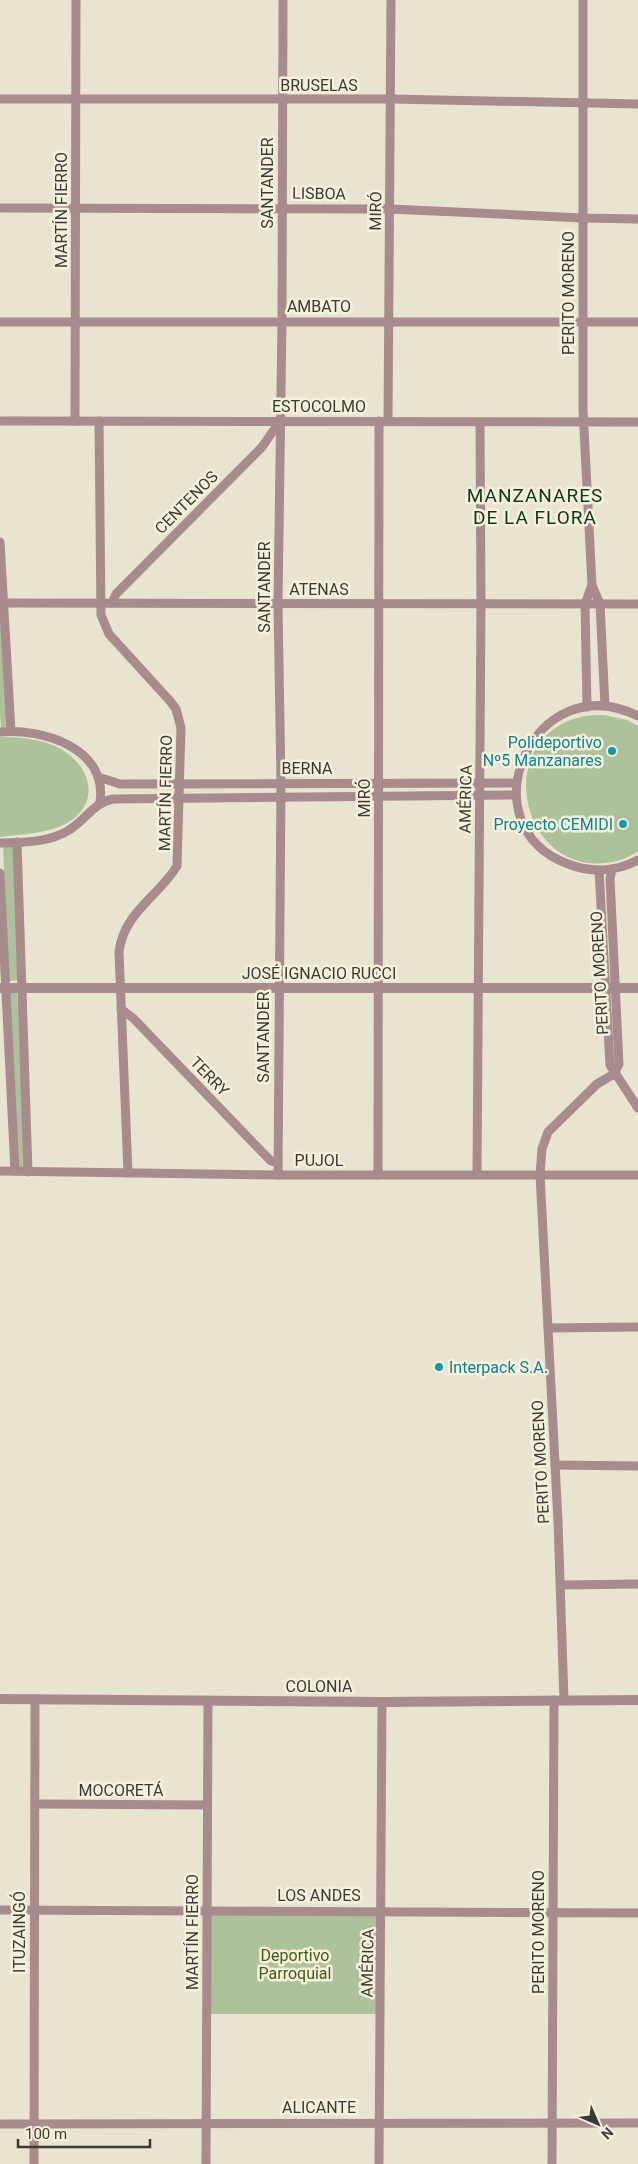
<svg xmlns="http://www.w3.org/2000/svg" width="638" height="2164" viewBox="0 0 638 2164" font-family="Roboto,sans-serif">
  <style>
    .green { fill: #adc19a }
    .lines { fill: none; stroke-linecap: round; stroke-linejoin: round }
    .minor { stroke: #a88b8d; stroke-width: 9 }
    .tertiary { stroke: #a88b8d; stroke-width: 10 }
    .culture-dot { fill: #0f9aa8; stroke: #f6f1dc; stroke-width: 2 }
    .labels { text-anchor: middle; stroke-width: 5; stroke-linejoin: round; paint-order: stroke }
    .street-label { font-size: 16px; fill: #3b3a32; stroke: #f6f1dc }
    .culture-label { font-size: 16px; fill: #0d838f; stroke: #f6f1dc; text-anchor: end }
    .park-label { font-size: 16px; fill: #3d5c0f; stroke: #f6f1dc }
    .quarter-label { font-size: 19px; letter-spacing: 1px; fill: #0d3913; stroke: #f6f1dc }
  </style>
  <rect width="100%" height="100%" fill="#e8e4cf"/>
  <g class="green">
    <path d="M0 607 7 727 1 728 0 713Z"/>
    <path d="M604 715 627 720 638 726V852C631 855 624 859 617 861 522 884 488 739 581 717 588 715 597 715 604 715Z"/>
    <path d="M0 737C20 737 42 739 59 748 91 765 102 803 67 823 47 834 22 834 0 837Z"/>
    <path d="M14 845 19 980 9 981 3 846Z"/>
    <path d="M10 993H17L26 1167 18 1168Z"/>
    <path d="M209 1914H381L380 2014H209Z"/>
  </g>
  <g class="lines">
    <g class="minor">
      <path d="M583 0V410L592 585 600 604 605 706"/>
      <path d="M0 99H392L638 104"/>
      <path d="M0 208 390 209 583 218 638 219"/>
      <path d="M0 322H638"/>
      <path d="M0 421 638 422"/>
      <path d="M75 421 76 0"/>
      <path d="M99 421 101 615 109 634 170 701 176 709 181 728 177 866C158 897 124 912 119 952L128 1173"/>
      <path d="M388 421 391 0"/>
      <path d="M0 542 11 731"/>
      <path d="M0 603 638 604"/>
      <path d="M112 603 116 594 262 447 280 421"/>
      <path d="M587 707 585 604 592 585"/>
      <path d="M638 716C533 664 464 825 568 864 591 873 616 872 638 860"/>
      <path d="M0 732C42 728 108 748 100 802"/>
      <path d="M98 777 120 784 516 783"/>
      <path d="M17 842 28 1172"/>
      <path d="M0 843C23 842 49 843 69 830 86 820 94 802 113 799L516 795"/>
      <path d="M599 870 610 1065 638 1108"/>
      <path d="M0 873 15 1171"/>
      <path d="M121 1009 133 1018 264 1154 271 1161 278 1163"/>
      <path d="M0 1171 278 1175H638"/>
      <path d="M278 1175 281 783 278 604 282 320 283 0"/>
      <path d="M378 1175 379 421"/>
      <path d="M477 1175 481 604 480 423"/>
      <path d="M548 1328 638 1327"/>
      <path d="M555 1465 638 1466"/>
      <path d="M561 1585 638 1584"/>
      <path d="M564 1700 558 1521 540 1174 542 1149 548 1132 597 1084 614 1074 619 1064 610 879 612 869"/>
      <path d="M35 1804 207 1805"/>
      <path d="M0 1910 638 1913"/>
      <path d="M0 2124 638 2123"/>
      <path d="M34 2164 35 1699"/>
      <path d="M206 2164 208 1701"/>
      <path d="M379 2164 382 1702"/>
      <path d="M552 2164 554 1700"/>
    </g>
    <g class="tertiary">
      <path d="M0 988H638"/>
      <path d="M0 1699 382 1702 638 1700"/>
    </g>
  </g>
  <g class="culture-dot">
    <circle cx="612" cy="751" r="5"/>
    <circle cx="623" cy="824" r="5"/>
    <circle cx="439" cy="1367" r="5"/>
  </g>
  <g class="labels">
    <g class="street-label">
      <text x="319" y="91">BRUSELAS</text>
      <text transform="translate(267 183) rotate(-90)" y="6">SANTANDER</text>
      <text transform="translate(319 193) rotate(1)" y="6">LISBOA</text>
      <text transform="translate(61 210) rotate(-90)" y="6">MARTÍN FIERRO</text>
      <text transform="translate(375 211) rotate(-89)" y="6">MIRÓ</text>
      <text transform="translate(568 293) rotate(-90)" y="6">PERITO MORENO</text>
      <text x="319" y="312">AMBATO</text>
      <text x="319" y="412">ESTOCOLMO</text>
      <text transform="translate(186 502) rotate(-45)" y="6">CENTENOS</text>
      <text transform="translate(264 587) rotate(-90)" y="6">SANTANDER</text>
      <text x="319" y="595">ATENAS</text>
      <text x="307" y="774">BERNA</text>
      <text transform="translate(165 793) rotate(-89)" y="6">MARTÍN FIERRO</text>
      <text transform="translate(364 798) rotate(-90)" y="6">MIRÓ</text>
      <text transform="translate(465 799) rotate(-89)" y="6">AMÉRICA</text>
      <text x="319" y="979">JOSÉ IGNACIO RUCCI</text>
      <text transform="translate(599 973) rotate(-93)" y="6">PERITO MORENO</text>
      <text transform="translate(263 1037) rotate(-90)" y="6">SANTANDER</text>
      <text transform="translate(210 1076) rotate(46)" y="6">TERRY</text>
      <text x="319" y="1166">PUJOL</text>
      <text transform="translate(540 1462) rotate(-93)" y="6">PERITO MORENO</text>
      <text x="319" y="1692">COLONIA</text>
      <text x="121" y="1796">MOCORETÁ</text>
      <text x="319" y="1901">LOS ANDES</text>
      <text transform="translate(19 1932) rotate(-90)" y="6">ITUZAINGÓ</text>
      <text transform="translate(192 1932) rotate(-90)" y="6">MARTÍN FIERRO</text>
      <text transform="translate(538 1932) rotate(-90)" y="6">PERITO MORENO</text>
      <text transform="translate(367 1963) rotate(-89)" y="6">AMÉRICA</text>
      <text x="319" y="2113">ALICANTE</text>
    </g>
    <g class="culture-label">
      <text x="602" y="748">Polideportivo<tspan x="602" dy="18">Nº5 Manzanares</tspan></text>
      <text x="613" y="830">Proyecto CEMIDI</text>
      <text x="449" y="1373" text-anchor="start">Interpack S.A.</text>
    </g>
    <g class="park-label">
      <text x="295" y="1961">Deportivo<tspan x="295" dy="18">Parroquial</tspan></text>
    </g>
    <g class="quarter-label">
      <text x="535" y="502">MANZANARES<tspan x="535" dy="22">DE LA FLORA</tspan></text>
    </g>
  </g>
  <g transform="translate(598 2124) rotate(135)" stroke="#f6f1dc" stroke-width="4" paint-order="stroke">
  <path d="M0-4L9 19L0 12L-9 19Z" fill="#3b3a32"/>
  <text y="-8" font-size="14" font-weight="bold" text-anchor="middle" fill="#3b3a32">N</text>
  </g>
  <path d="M18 2139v8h132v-8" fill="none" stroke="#3b3a32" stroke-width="2.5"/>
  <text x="25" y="2139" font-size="15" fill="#3b3a32" stroke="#f6f1dc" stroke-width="4" paint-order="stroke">100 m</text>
</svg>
